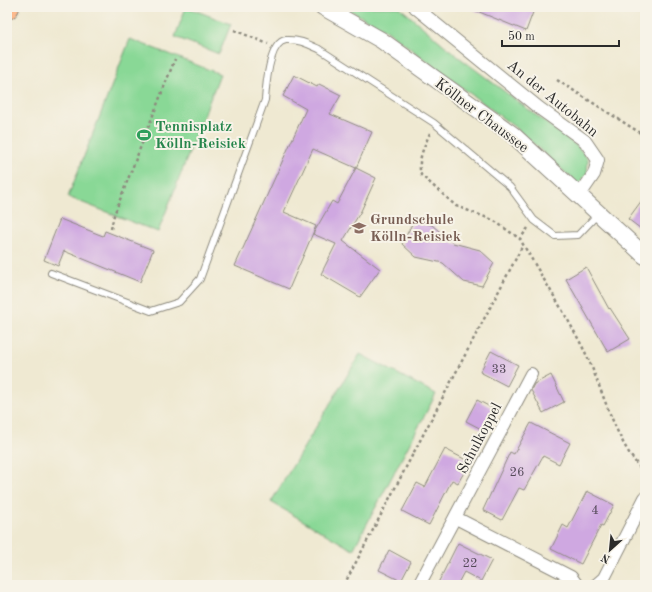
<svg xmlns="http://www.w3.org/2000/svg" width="652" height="592" viewBox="0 0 652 592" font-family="'Old Standard TT',serif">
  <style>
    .green { fill: #89d896; stroke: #5a8260 }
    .building { fill: #cfa8e1 }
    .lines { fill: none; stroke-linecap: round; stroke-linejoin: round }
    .service-casing { stroke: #8d8a7e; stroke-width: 8 }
    .minor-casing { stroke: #8d8a7e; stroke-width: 14 }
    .tertiary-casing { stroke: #8d8a7e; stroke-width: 18 }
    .motorway-casing { stroke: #8d8a7e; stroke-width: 24 }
    .path { stroke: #8d8a7e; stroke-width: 2.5; stroke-dasharray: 3 3; stroke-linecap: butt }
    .service { stroke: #fff; stroke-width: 6 }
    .minor { stroke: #fff; stroke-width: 12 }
    .tertiary { stroke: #fff; stroke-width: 16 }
    .motorway { stroke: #fcba8e; stroke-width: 22 }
    .labels { text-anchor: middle; stroke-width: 4; stroke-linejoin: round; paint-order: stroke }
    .number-label { font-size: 13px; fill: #544a58 }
    .street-label { font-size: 15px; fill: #2b2b2b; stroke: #f7f3e8 }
    .leisure-label { font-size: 15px; font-weight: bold; fill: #27864d; stroke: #f7f3e8; text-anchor: start }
    .education-label { font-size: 15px; font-weight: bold; fill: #785e54; stroke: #f7f3e8; text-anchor: start }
  </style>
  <rect width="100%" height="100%" fill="#f7f3e8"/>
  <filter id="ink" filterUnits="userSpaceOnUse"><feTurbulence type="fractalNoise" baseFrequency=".025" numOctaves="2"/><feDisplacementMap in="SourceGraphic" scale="8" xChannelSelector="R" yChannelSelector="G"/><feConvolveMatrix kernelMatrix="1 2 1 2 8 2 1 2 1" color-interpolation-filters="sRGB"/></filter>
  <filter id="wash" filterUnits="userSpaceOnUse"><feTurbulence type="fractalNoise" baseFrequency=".012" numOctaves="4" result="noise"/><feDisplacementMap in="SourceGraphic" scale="16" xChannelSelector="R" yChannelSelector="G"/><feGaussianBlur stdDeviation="0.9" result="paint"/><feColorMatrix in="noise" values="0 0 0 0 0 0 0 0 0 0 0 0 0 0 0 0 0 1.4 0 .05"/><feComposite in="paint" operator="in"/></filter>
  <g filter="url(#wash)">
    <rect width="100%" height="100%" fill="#efe9d2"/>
    <g class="green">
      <path d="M186 7 231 24 219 54 175 37Z"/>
      <path d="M344 7H399L456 55 577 146 588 159 587 173 579 185 516 128 387 31Z"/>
      <path d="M130 39 220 74 158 232 68 197Z"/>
      <path d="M360 354 436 394 353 550 271 502Z"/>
    </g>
    <g id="blocks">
      <g class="building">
        <path d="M467 7H535L526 31Z"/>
        <path d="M294 75 317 87 319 84 341 95 330 114 372 132 356 168 313 149 284 212 316 226 289 289 235 266 306 109 283 96Z"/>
        <path d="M356 168 376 178 361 211 343 241 380 269 360 297 321 274 336 244 313 234 332 201 337 204Z"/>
        <path d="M645 196V232L628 219Z"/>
        <path d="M60 219 103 236 105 231 153 250 140 282 64 251 58 266 44 260Z"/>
        <path d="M414 220 432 225 453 243 480 250 494 263 482 286 464 282 443 263 416 257 402 244Z"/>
        <path d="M586 267 609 309 610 308 630 339 608 352 566 279Z"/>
        <path d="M491 351 518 365 507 386 480 372Z"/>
        <path d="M551 375 564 402 543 413 531 390 534 384Z"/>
        <path d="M477 400 498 411 487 432 466 421Z"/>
        <path d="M531 423 570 443 559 464 543 456 524 490 519 488 502 520 483 510 510 452 514 454Z"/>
        <path d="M445 449 470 462 458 483 452 480 429 525 402 511 417 483 425 487Z"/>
        <path d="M587 491 614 505 603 526 601 525 581 564 551 549 563 525 568 528Z"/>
        <path d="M458 543 492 560 481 581 464 572 457 585H437Z"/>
        <path d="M389 550 411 562 401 581 379 570Z"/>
      </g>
    </g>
  </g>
  <g filter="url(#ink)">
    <use href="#blocks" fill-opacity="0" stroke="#8d8a7e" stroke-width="1"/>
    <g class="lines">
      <defs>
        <path id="service" d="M51 273 151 311 179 302 200 279 265 100C266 86 269 42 286 40 298 39 308 44 319 49L434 123 510 187 534 220 555 236 578 235 598 214"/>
        <g id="minor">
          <path d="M415 7 539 108 585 141 598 160 594 174 579 196"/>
          <path d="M456 518 571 577 577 585"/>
          <path d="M419 585 531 374"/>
          <path d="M596 585 604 578 645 498"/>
        </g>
        <path id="tertiary" d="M323 7 381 40 512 134 645 256"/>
        <path id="motorway" d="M7 8 8 7"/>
      </defs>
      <use href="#service" class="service-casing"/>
      <use href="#minor" class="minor-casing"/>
      <use href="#tertiary" class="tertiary-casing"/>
      <use href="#motorway" class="motorway-casing"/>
      <g class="path">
        <path d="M234 30 268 44"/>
        <path d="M557 80 645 136"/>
        <path d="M430 133C424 147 417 160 421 175L456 206 493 220 520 239"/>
        <path d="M528 228 520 239C541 276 565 312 584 350 601 383 617 449 645 472"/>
        <path d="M111 229 114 215 175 59"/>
        <path d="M344 585 523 245"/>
      </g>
      <use href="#service" class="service"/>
      <use href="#minor" class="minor"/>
      <use href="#tertiary" class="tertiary"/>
      <use href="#motorway" class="motorway"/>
    </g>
  </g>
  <defs>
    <symbol id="stadium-bare" viewBox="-9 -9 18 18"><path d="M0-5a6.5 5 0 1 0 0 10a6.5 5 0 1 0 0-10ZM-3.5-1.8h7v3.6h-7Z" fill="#2e9e5b" stroke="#f7f3e8" stroke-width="2.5" paint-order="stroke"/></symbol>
    <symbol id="school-bare" viewBox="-9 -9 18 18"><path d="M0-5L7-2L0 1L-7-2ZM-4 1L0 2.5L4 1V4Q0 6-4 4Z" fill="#8d6e63" stroke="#f7f3e8" stroke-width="2.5" paint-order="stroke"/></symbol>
  </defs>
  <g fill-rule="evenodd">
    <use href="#stadium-bare" x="134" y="125" width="20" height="20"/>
    <use href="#school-bare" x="349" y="218" width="20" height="20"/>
  </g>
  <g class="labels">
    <g class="number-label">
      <text x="499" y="373">33</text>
      <text x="517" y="476">26</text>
      <text x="595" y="514">4</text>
      <text x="470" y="567">22</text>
    </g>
    <g class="street-label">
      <text transform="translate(553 98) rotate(39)" y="5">An der Autobahn</text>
      <text transform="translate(482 115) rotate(37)" y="5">Köllner Chaussee</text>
      <text transform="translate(479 438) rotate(-62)" y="5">Schulkoppel</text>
    </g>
    <g class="leisure-label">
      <text x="155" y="131">Tennisplatz<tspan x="155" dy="17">Kölln-Reisiek</tspan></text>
    </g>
    <g class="education-label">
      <text x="370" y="224">Grundschule<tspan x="370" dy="17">Kölln-Reisiek</tspan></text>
    </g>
  </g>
  <rect width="652" height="592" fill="none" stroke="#f7f3e8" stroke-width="24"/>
  <g transform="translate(610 550) rotate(207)" stroke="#f7f3e8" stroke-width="3" paint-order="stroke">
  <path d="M0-3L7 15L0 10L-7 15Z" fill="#2b2b2b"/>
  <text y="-6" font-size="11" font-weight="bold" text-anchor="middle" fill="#2b2b2b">N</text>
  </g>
  <path d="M502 40v6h117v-6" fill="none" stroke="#2b2b2b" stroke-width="2"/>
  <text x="508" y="40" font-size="12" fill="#2b2b2b" stroke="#f7f3e8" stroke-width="3" paint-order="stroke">50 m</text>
</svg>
